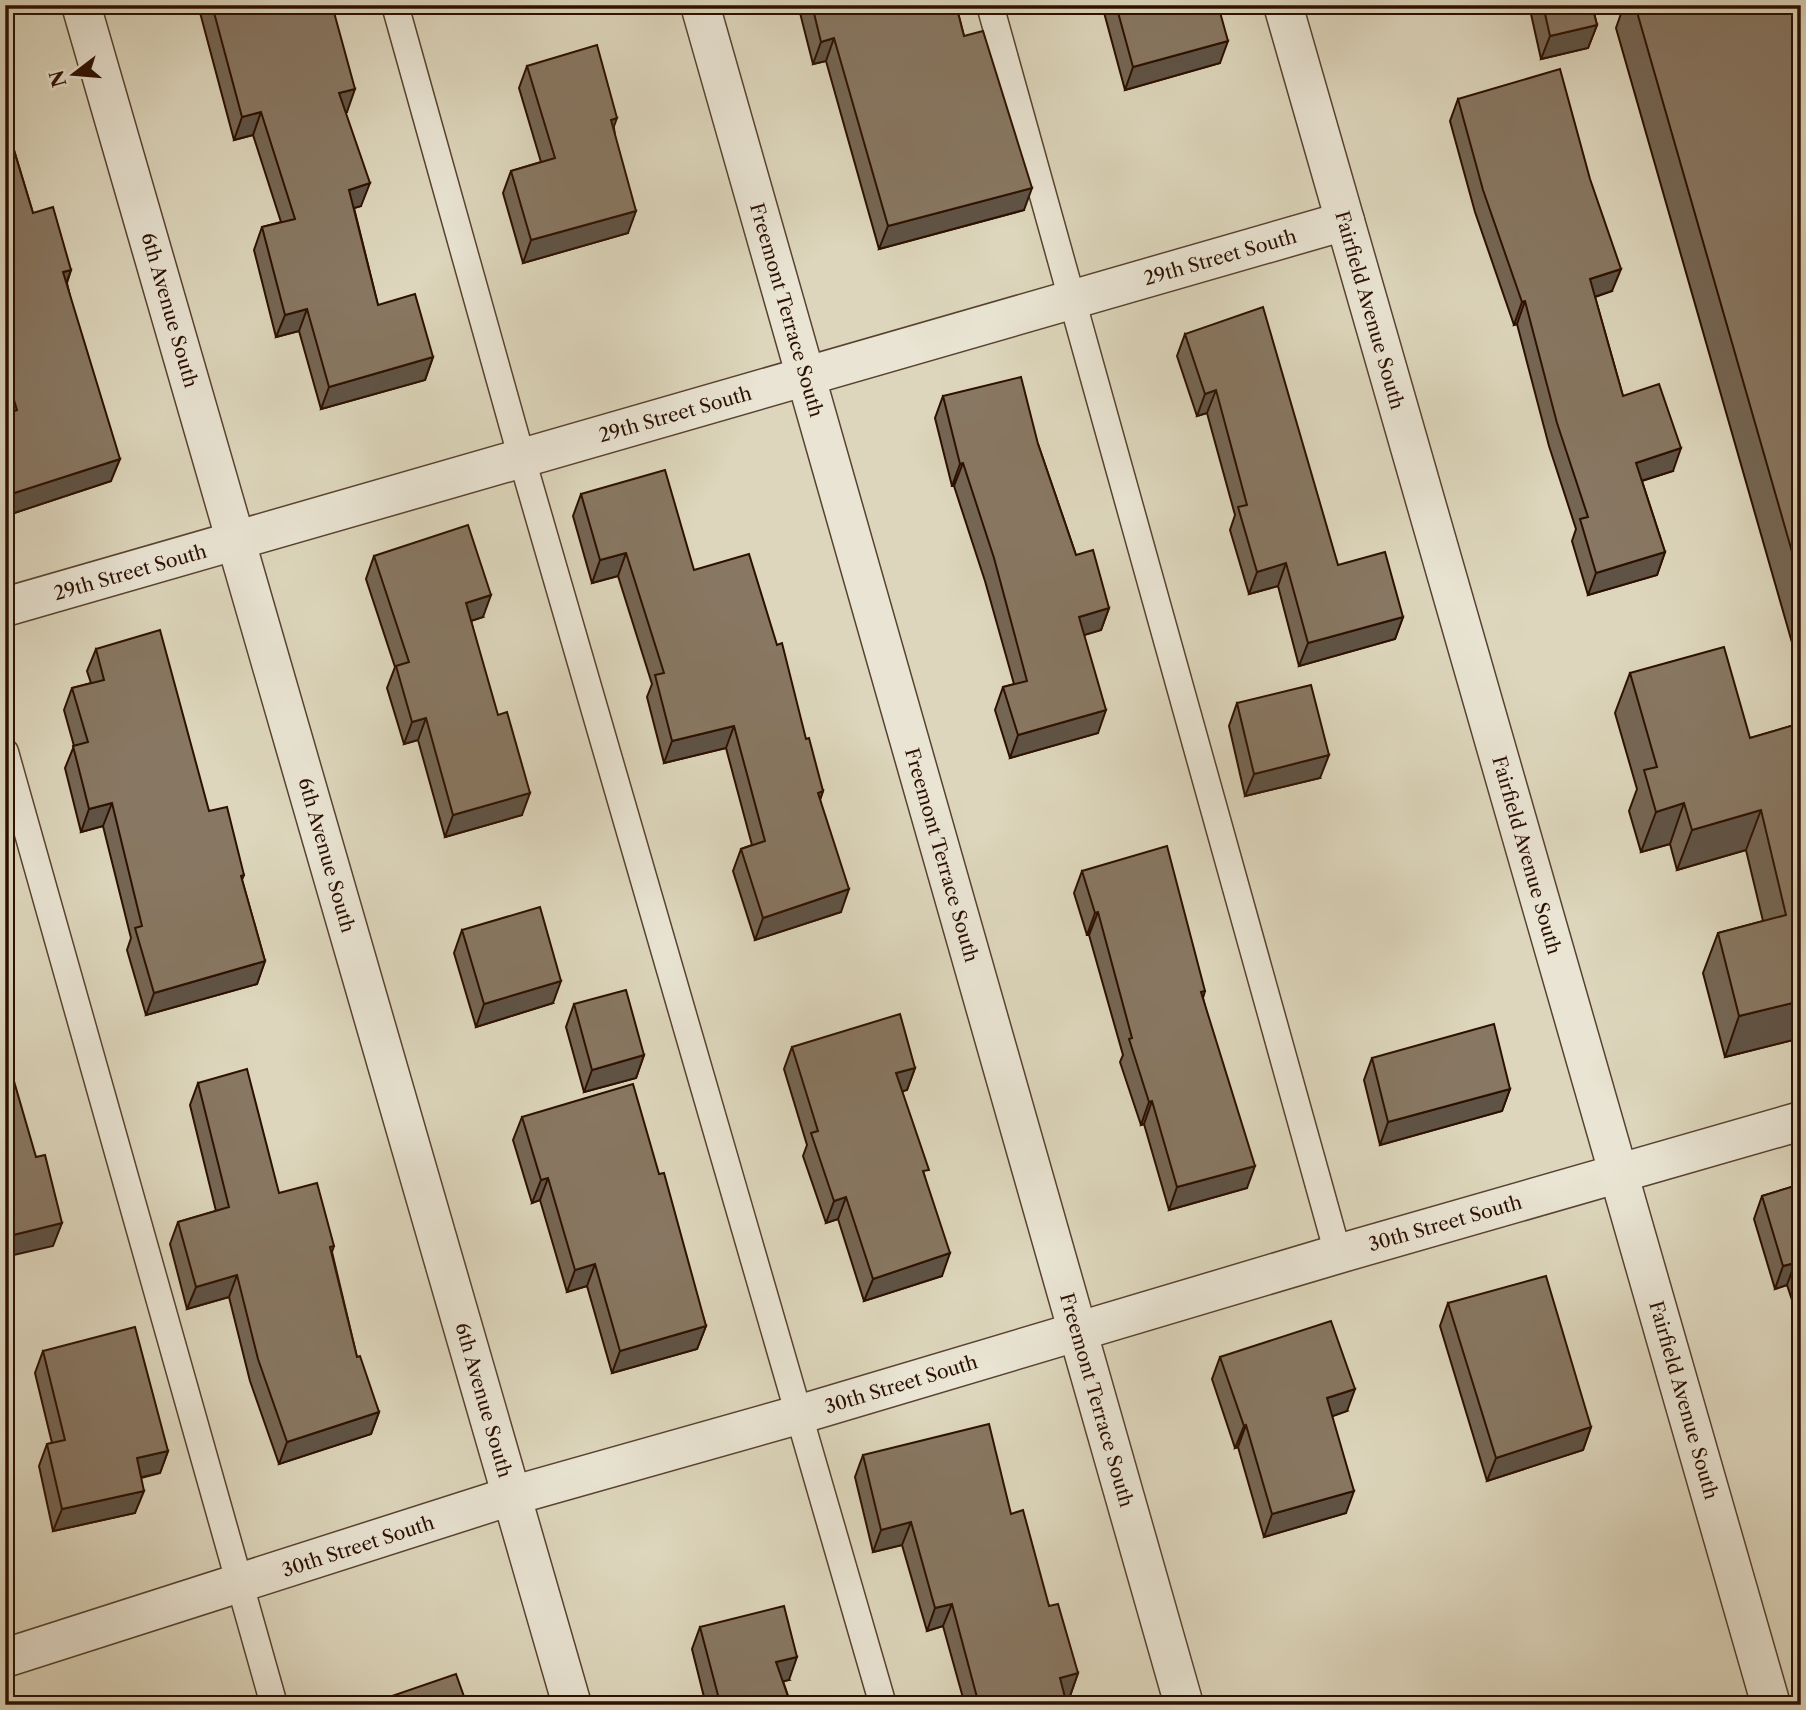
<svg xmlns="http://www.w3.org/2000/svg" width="1806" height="1710" viewBox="0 0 1806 1710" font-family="'Libre Caslon Text',serif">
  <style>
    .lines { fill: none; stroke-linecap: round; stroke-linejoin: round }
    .lane-casing { stroke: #58422f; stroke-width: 29 }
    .street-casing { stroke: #58422f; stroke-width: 41 }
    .lane { stroke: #e9e4d3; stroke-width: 26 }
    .street { stroke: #e9e4d3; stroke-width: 38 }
    .wall { fill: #756654; stroke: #2c1000; stroke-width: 2 }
    .shaded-wall { fill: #5f5345; stroke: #2c1000; stroke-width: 2 }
    .building { fill: #887762; stroke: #2c1000; stroke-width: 2 }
    .labels { text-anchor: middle; stroke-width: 7; stroke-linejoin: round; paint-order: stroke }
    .street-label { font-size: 19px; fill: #2c1000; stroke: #e9e4d3 }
  </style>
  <rect width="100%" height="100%" fill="#ddd6bc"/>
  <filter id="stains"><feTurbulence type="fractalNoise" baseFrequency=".00286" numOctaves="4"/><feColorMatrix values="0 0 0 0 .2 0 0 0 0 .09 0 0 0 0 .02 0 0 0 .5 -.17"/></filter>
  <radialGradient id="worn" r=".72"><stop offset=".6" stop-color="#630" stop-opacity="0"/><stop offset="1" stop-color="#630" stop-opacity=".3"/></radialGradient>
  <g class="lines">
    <defs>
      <g id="lane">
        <path d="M395 5 522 459 883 1705"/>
        <path d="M990 5 1338 1254"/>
        <path d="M5 752 274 1705"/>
      </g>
      <g id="street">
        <path d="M81 5 572 1705"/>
        <path d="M700 5 1184 1705"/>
        <path d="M1283 5 1771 1705"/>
        <path d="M5 607 1345 221"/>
        <path d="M5 1658 511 1496 801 1414 1338 1254 1801 1121"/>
      </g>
    </defs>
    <use href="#lane" class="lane-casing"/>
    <use href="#street" class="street-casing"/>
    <use href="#lane" class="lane"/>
    <use href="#street" class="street"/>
  </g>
  <g class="wall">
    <path d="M198 5H332L347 112H345L361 206 354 208 378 305 433 357 425 380 321 409 299 331 276 337 254 250 262 227 281 222 253 135 234 140Z"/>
    <path d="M798 5H956L964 36 1024 210 879 249 826 61 813 64Z"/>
    <path d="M1102 5H1218L1220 63 1125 90Z"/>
    <path d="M1529 5H1592L1597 25 1588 48 1541 59Z"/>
    <path d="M1624 5H1801V674L1616 28Z"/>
    <path d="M527 66 614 128 628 233 523 263 503 193 511 171 541 162 519 88Z"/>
    <path d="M1458 99 1612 291 1595 297 1623 396 1673 471 1642 481 1665 552 1657 575 1588 595 1572 541 1576 529 1549 446 1517 324 1514 325 1475 212 1450 121Z"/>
    <path d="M5 120 33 213 71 270 67 283 111 481 5 516Z"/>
    <path d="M1185 334 1338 565 1403 617 1395 639 1299 666 1278 586 1249 594 1230 530 1235 515 1207 413 1197 416 1177 356Z"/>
    <path d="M943 396 1038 444 1076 555 1109 608 1101 630 1084 635 1098 733 1010 758 995 710 1003 687 1014 684 985 581 954 486H952L935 418Z"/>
    <path d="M581 494 694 570 806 739 823 791 820 800 841 912 755 940 733 871 741 849 752 845 726 748 664 763 647 697 652 684 618 576 592 583 573 516Z"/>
    <path d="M374 556 483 617 471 621 522 815 445 837 418 740 404 744 387 688 395 667 366 579Z"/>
    <path d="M96 649 209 811 244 875 242 880 265 961 257 984 146 1015 127 950 131 938 103 826 81 832 65 768 74 746 64 710 72 688 91 683 87 671Z"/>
    <path d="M1630 673 1750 738 1801 723V1038L1725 1057 1703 973 1718 933 1763 921 1746 850 1677 870 1670 844 1641 852 1629 811 1637 789 1615 713Z"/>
    <path d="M1237 703 1320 778 1245 796 1229 726Z"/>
    <path d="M1082 871 1205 991 1203 998 1247 1188 1169 1210 1144 1124 1141 1125 1120 1062 1123 1055 1089 935H1087L1074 893Z"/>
    <path d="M462 930 553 1003 476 1027 454 953Z"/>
    <path d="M574 1004 644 1055 636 1078 584 1092 566 1027Z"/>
    <path d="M792 1047 915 1068 907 1090 902 1091 925 1178 942 1276 864 1301 838 1219 826 1223 803 1156 807 1145 784 1069Z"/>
    <path d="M1372 1058 1510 1089 1502 1111 1380 1145 1364 1080Z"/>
    <path d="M198 1083 279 1193 334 1246 332 1252 357 1357 379 1412 371 1434 279 1464 250 1381 229 1297 187 1309 170 1244 178 1222 216 1211 190 1105Z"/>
    <path d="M522 1117 659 1174 706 1326 697 1349 612 1373 587 1286 567 1292 540 1200 532 1203 513 1140Z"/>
    <path d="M1801 1184V1327L1787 1285 1775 1289 1754 1219 1762 1196Z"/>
    <path d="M1448 1303 1591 1427 1583 1450 1487 1481 1440 1326Z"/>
    <path d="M43 1351 168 1451 160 1473 141 1478 135 1513 53 1531 39 1466 47 1444 52 1443 35 1373Z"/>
    <path d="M1220 1357 1347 1411 1332 1416 1346 1513 1264 1537 1238 1447 1235 1448 1212 1379Z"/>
    <path d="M863 1455 1011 1514 1049 1606 1078 1673 1070 1696 1065 1697 1067 1705H965L943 1626 927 1631 902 1545 873 1552 855 1477Z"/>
    <path d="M700 1627 789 1680 783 1681 791 1705H706L692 1649Z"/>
  </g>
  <g class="shaded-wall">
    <path d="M1597 25 1588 48 1541 59 1550 36Z"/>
    <path d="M834 38 826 61 813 64 821 42Z"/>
    <path d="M1228 41 1220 63 1125 90 1133 67Z"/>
    <path d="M355 89 347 112 331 116 339 93Z"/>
    <path d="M261 112 253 135 234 140 242 117Z"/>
    <path d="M617 118 609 140 611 120Z"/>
    <path d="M370 183 361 206 341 212 349 190Z"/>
    <path d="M1032 188 1024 210 879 249 888 226Z"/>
    <path d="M636 211 628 233 523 263 531 240Z"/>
    <path d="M1621 269 1612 291 1582 301 1590 279Z"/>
    <path d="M71 270 63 292V272Z"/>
    <path d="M1525 301 1517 324 1514 325 1522 302Z"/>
    <path d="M307 309 299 331 276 337 285 315Z"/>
    <path d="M433 357 425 380 321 409 329 387Z"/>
    <path d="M1216 390 1207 413 1197 416 1205 394Z"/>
    <path d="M1681 448 1673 471 1628 485 1636 463Z"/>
    <path d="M120 459 111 481 5 516V496Z"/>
    <path d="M963 463 954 486H952L960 464Z"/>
    <path d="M1665 552 1657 575 1588 595 1596 573Z"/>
    <path d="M626 553 618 576 592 583 600 560Z"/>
    <path d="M1286 563 1278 586 1249 594 1257 572Z"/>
    <path d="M491 595 483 617 458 625 466 603Z"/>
    <path d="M1109 608 1101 630 1071 639 1079 617Z"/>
    <path d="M1403 617 1395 639 1299 666 1308 643Z"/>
    <path d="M1106 710 1098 733 1010 758 1018 735Z"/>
    <path d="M426 718 418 740 404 744 412 722Z"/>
    <path d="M734 726 726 748 664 763 672 741Z"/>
    <path d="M1329 755 1320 778 1245 796 1254 774Z"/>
    <path d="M823 791 815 814 818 793Z"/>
    <path d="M530 793 522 815 445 837 453 815Z"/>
    <path d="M112 803 103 826 81 832 89 809Z"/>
    <path d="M1684 803 1670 844 1641 852 1656 812Z"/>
    <path d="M1761 810 1746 850 1677 870 1692 830Z"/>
    <path d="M849 889 841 912 755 940 763 918Z"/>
    <path d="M1098 912 1089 935H1087L1095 913Z"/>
    <path d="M265 961 257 984 146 1015 154 993Z"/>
    <path d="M561 981 553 1003 476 1027 484 1004Z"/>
    <path d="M1801 1001V1038L1725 1057 1739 1016Z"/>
    <path d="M644 1055 636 1078 584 1092 592 1070Z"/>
    <path d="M915 1068 907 1090 888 1096 896 1073Z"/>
    <path d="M1510 1089 1502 1111 1380 1145 1388 1122Z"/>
    <path d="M1152 1101 1144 1124 1141 1125 1149 1102Z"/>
    <path d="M1255 1166 1247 1188 1169 1210 1177 1187Z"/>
    <path d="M548 1178 540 1200 532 1203 541 1180Z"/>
    <path d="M846 1197 838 1219 826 1223 834 1201Z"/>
    <path d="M62 1223 53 1246 5 1257V1237Z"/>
    <path d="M950 1253 942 1276 864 1301 873 1279Z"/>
    <path d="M1795 1263 1787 1285 1775 1289 1783 1266Z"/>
    <path d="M595 1264 587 1286 567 1292 575 1270Z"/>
    <path d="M237 1275 229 1297 187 1309 196 1287Z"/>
    <path d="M706 1326 697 1349 612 1373 620 1351Z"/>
    <path d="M1355 1389 1347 1411 1319 1421 1327 1398Z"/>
    <path d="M379 1412 371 1434 279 1464 287 1442Z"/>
    <path d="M1246 1425 1238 1447 1235 1448 1244 1426Z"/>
    <path d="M1591 1427 1583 1450 1487 1481 1496 1458Z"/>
    <path d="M168 1451 160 1473 129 1480 137 1458Z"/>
    <path d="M144 1491 135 1513 53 1531 62 1509Z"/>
    <path d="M1354 1491 1346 1513 1264 1537 1272 1514Z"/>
    <path d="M911 1522 902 1545 873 1552 881 1530Z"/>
    <path d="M952 1604 943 1626 927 1631 935 1608Z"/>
    <path d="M797 1657 789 1680 768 1685 776 1662Z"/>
    <path d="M1078 1673 1070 1696 1052 1701 1060 1678Z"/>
    <path d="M987 1698 984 1705H977L978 1701Z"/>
  </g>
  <g class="building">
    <path d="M212 5H332L355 89 339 93 370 183 349 190 378 305 415 294 433 357 329 387 307 309 285 315 262 227 295 219 261 112 242 117Z"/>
    <path d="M812 5H956L964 36 983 31 1032 188 888 226 834 38 821 42Z"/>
    <path d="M1116 5H1218L1228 41 1133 67Z"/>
    <path d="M1543 5H1592L1597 25 1550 36Z"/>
    <path d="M1635 5H1801V583Z"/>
    <path d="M597 45 617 118 611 120 636 211 531 240 511 171 555 158 527 66Z"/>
    <path d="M1560 69 1590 179 1621 269 1590 279 1623 396 1659 384 1681 448 1636 463 1665 552 1596 573 1580 519 1588 517 1557 423 1525 301 1522 302 1483 190 1458 99Z"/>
    <path d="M5 121 33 213 53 207 71 270 63 272 120 459 5 496V414L17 410 5 370Z"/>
    <path d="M1263 307 1338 565 1385 552 1403 617 1308 643 1286 563 1257 572 1238 507 1247 505 1216 390 1205 394 1185 334Z"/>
    <path d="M1021 377 1038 444 1076 555 1093 550 1109 608 1079 617 1106 710 1018 735 1003 687 1027 681 994 558 963 463 960 464 943 396Z"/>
    <path d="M665 470 694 570 749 554 777 645 782 643 806 739 809 738 823 791 818 793 849 889 763 918 741 849 765 841 734 726 672 741 655 675 664 673 626 553 600 560 581 494Z"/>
    <path d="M468 525 491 595 466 603 498 715 507 712 530 793 453 815 426 718 412 722 396 666 409 662 374 556Z"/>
    <path d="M160 630 209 811 227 807 244 875 241 876 265 961 154 993 135 928 142 926 112 803 89 809 73 746 88 742 72 688 104 680 96 649Z"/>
    <path d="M1724 647 1750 738 1801 723V1001L1739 1016 1718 933 1786 915 1761 810 1692 830 1684 803 1656 812 1644 770 1657 767 1630 673Z"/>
    <path d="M1311 685 1329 755 1254 774 1237 703Z"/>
    <path d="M1167 846 1205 991 1201 992 1255 1166 1177 1187 1152 1101 1149 1102 1129 1039 1132 1038 1098 912 1095 913 1082 871Z"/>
    <path d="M540 907 561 981 484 1004 462 930Z"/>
    <path d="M626 990 644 1055 592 1070 574 1004Z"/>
    <path d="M900 1014 915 1068 896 1073 929 1170 923 1171 950 1253 873 1279 846 1197 834 1201 811 1133 818 1131 792 1047Z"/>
    <path d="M1494 1024 1510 1089 1388 1122 1372 1058Z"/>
    <path d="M9 1064 36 1157 45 1155 62 1223 5 1237V1065Z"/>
    <path d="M247 1069 279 1193 317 1183 334 1246 330 1247 357 1357 360 1356 379 1412 287 1442 258 1359 237 1275 196 1287 178 1222 229 1207 198 1083Z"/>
    <path d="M633 1084 659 1174 664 1173 706 1326 620 1351 595 1264 575 1270 548 1178 541 1180 522 1117Z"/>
    <path d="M1801 1184V1280L1795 1263 1783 1266 1762 1196Z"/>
    <path d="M1546 1276 1591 1427 1496 1458 1448 1303Z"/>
    <path d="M1331 1321 1355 1389 1327 1398 1354 1491 1272 1514 1246 1425 1244 1426 1220 1357Z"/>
    <path d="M135 1327 168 1451 137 1458 144 1491 62 1509 47 1444 65 1440 43 1351Z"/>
    <path d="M989 1424 1011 1514 1023 1510 1049 1606 1058 1604 1078 1673 1060 1678 1067 1705H989L987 1698 978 1701 952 1604 935 1608 911 1522 881 1530 863 1455Z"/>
    <path d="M784 1606 797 1657 776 1662 791 1705H710L709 1702 719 1699 700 1627Z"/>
    <path d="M456 1674 467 1705H385L383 1699Z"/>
  </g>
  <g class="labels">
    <g class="street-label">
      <text transform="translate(1220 257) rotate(-16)" y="7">29th Street South</text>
      <text transform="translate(170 310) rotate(74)" y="7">6th Avenue South</text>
      <text transform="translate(787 310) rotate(74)" y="7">Freemont Terrace South</text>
      <text transform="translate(1370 310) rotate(74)" y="7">Fairfield Avenue South</text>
      <text transform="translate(675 414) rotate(-16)" y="7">29th Street South</text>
      <text transform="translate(130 572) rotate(-16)" y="7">29th Street South</text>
      <text transform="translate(327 855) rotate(74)" y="7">6th Avenue South</text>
      <text transform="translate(942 855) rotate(74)" y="7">Freemont Terrace South</text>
      <text transform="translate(1527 855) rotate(74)" y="7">Fairfield Avenue South</text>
      <text transform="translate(1445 1223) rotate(-16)" y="7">30th Street South</text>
      <text transform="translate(901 1384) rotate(-17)" y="7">30th Street South</text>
      <text transform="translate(484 1400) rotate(74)" y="7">6th Avenue South</text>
      <text transform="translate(1097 1400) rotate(74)" y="7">Freemont Terrace South</text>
      <text transform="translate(1684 1400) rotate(74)" y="7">Fairfield Avenue South</text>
      <text transform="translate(358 1546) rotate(-18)" y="7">30th Street South</text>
    </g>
  </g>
  <rect width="1806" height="1710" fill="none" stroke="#ddd6bc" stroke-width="28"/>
  <rect x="7" y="7" width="1792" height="1696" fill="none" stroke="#2c1000" stroke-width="3.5"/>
  <rect x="14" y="14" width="1778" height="1682" fill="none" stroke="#2c1000" stroke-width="2"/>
  <g transform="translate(74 74) rotate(254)" stroke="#e9e4d3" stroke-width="5" paint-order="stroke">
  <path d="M0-5L12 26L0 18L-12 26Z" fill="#2c1000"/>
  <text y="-10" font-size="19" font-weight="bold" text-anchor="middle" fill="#2c1000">N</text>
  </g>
  <rect width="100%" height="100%" filter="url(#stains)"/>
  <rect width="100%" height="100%" fill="url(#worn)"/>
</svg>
